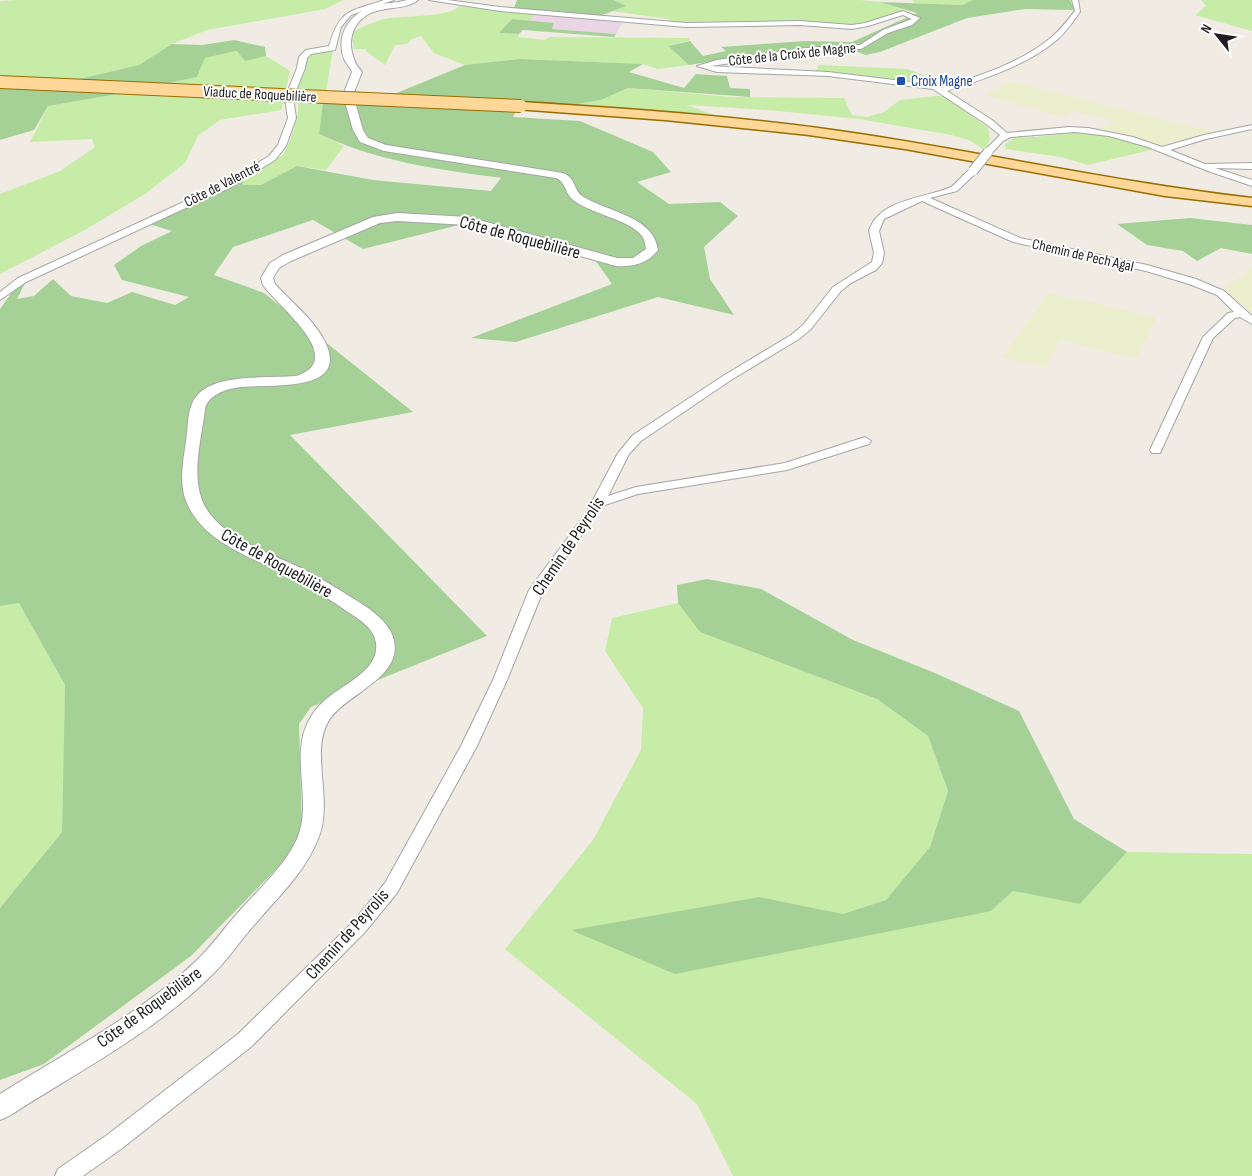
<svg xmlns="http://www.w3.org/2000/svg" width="1252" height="1176" viewBox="0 0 1252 1176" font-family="'Sofia Sans Condensed',sans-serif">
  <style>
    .industrial { fill: #e9d5e4 }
    .farmland { fill: #ebefce }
    .grass { fill: #c6eca7 }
    .forest { fill: #a5d196 }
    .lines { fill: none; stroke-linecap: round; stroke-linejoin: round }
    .minor-casing { stroke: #a5a5a5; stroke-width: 2 }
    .tertiary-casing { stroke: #a5a5a5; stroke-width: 2 }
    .primary-casing { stroke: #986d00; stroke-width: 3 }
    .minor { fill: #fff; fill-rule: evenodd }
    .tertiary { fill: #fff; fill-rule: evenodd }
    .primary { fill: #ffd899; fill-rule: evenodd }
    .minor-bridge-casing { stroke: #a5a5a5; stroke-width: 11; stroke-linecap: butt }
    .primary-bridge-casing { stroke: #986d00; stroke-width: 14; stroke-linecap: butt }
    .minor-bridge { stroke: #fff; stroke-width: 9 }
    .primary-bridge { stroke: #ffd899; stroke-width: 12 }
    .transit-dot { fill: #1a4fb4; stroke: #fff; stroke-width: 2 }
    .labels { text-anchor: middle; stroke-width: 4; stroke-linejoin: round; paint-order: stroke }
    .far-street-label { font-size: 15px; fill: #1e1e1e; stroke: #fff }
    .far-transit-label { font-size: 15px; fill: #164399; stroke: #fff; text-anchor: start }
    .street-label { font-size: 18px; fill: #1e1e1e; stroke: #fff }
  </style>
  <rect width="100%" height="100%" fill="#f0ece3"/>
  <path class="industrial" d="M536 14 623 22 616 34 551 29 554 23 529 21Z"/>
  <g class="farmland">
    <path d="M1011 81 1215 132 1160 146 1099 128 1114 122 1074 111 1063 117 984 95Z"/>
    <path d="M1252 268V312L1223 289Z"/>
    <path d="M1049 293 1157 317 1136 359 1060 340 1046 368 1002 357Z"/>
  </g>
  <g class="grass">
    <path d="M16 0H343L325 9 207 30 172 44 139 65 65 82 0 77V1Z"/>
    <path d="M614 0H860L879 2 904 10 869 22 847 25 799 21 676 22 667 19 612 11 625 6Z"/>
    <path d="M912 0H973L962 5 915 3Z"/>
    <path d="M1201 0H1252V31L1195 15 1206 6Z"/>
    <path d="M459 6 536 14 529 21 512 19 499 33 519 34 518 37 545 40 549 37 690 38V40L668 46 689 65 658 69 643 64 520 59 465 65 434 53 421 36 412 39 407 44 395 45 385 65 367 52 366 49H354L351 32C361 28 372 22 384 19 399 16 453 17 459 6Z"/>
    <path d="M333 49 319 134 344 146 326 170 297 166 261 185 243 186V179L283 155 289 143 298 114V87L309 55Z"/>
    <path d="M238 51 245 61 266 56 290 71 281 110 220 120 198 136 185 163 145 194 83 231 0 274V194L60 171 95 147 92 139 30 142 48 106 118 94 197 77 205 58Z"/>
    <path d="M819 65 907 69 939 81 943 84 937 85 816 71Z"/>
    <path d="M628 88 732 97 844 98 852 115 867 117 884 112 900 100 935 96H946L988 128 990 139 985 150 969 140 951 135 859 119 768 110 687 105 714 115 571 105 601 100Z"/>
    <path d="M1075 132 1101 135 1154 149 1088 165 1061 157 1006 149 1005 144 1016 137H1036Z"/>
    <path d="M19 603 65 685 62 832 0 908V606Z"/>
    <path d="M678 603 700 632 877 699 928 736 948 791 930 847 887 900 843 914 759 897 573 930 991 911 1013 891 1080 904 1127 852 1252 854V1176H733L697 1104 505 949 593 840 641 750 643 708 605 651 612 618Z"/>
  </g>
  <g class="forest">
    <path d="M517 0H614L626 6 597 17 514 8Z"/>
    <path d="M973 0H1070L1075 10 1025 9 967 18 880 52 866 55 843 47 799 48 689 65 668 46 690 41 703 56 726 51 721 47 805 41 852 42 917 13 879 2 962 5Z"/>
    <path d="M512 19 554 23 552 29 616 34 614 37 523 30 519 34 499 33Z"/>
    <path d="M234 40 265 47 266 56 245 61 237 51 205 58 197 77 118 94 48 106 34 130 0 140V88H40L139 65 172 44 202 45Z"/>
    <path d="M520 59 643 64 629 72 684 88 696 74 727 76 730 88 750 89V97L628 88 601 100 571 105 520 103 513 117 580 121 653 152 671 172 637 182 669 204 720 202 738 216 704 247 710 279 734 315 658 297 516 342 471 338 612 284 588 250 459 225 363 249 313 220 233 247 214 275 264 293 413 412 290 435 487 636 311 707 299 724 302 826 292 853 191 956 44 1064 0 1080V908L62 832 65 685 19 603 0 606V309L17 285 26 281 17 299 34 296 53 279 71 296 107 303 132 292 175 305 189 297 122 280 114 265 141 246 172 231 149 224 243 179V185H261L297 166 373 180 491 191 501 178C436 169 379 162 319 134L323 104 387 97 465 65Z"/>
    <path d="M1190 218 1252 225V254L1221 248 1197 261 1183 251 1147 245 1117 224Z"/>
    <path d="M707 579 761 589 853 640 935 673 1019 711 1074 819 1127 852 1080 904 1013 891 991 911 675 974 571 930 759 897 843 914 886 900 930 847 948 791 928 736 877 699 700 632 678 603 677 585Z"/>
  </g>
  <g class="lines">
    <defs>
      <g id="minor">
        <path d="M384 0H394L351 15 341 27 335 50 311 54 307 58 305 68 293 98 296 118 286 146 275 160 231 187 26 282 0 300V292L18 278 225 183 269 156 278 145 288 118 285 98 297 68 299 57 306 50 329 46C340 8 350 12 384 0Z"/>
        <path d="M429 0H447L500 7 686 23 800 21 852 25 865 23 903 11 920 18 912 25 888 33 861 49 808 52 710 66 828 72 935 85 941 88C979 76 1024 62 1054 35 1062 28 1068 19 1075 11L1072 0H1078L1080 12C1073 21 1067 31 1058 39 1028 65 984 79 947 91L992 120 1007 133 1069 127 1088 128 1133 137 1162 147 1204 135 1252 125V129L1206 139 1170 150 1205 164 1252 163V169L1215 168 1252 180V186L1208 171 1148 147 1109 136 1075 132 1011 137 1003 141 991 154H985V150L1000 135 986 124 933 89 828 76 717 72 697 66 717 60 808 48 860 45 883 30 912 19 903 15 868 26 852 29 800 25 686 27 500 11Z"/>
        <path d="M973 168 976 169V173L957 191 930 198 1020 238 1147 265 1196 279 1224 291 1252 316V324L1240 317 1235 318 1213 338 1160 453H1152L1150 450 1203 337 1228 313 1234 312 1217 295 1189 284 1146 271 1013 242 922 201 884 219 879 231 884 253 882 263 876 270 851 283 841 291 811 329 799 339 731 380 641 441 629 454 608 496 636 487 785 463 865 437 871 441 869 444 787 470 638 494 602 506 543 591 507 680 477 746 397 893 365 932 252 1046 121 1149 83 1176H55L58 1169 107 1135 238 1034 353 922 385 883 461 746 493 680 529 590 586 513 618 453 633 435 723 376 791 335 803 325 833 287 872 262 874 253 869 231C878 200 923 198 949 188 958 184 963 172 973 168Z"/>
      </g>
      <path id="tertiary" d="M407 0H418C409 8 393 7 381 10 357 14 345 36 354 59 355 64 359 68 362 72L353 95 363 130 368 138 386 145 563 173C576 178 573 189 582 196 607 212 654 216 658 250 647 264 633 267 616 266L467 225 397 221 380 223 291 261 279 268 273 278 275 284C291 302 311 317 323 338 356 397 262 382 235 388 223 390 208 396 205 409 202 436 192 470 201 497 213 536 271 553 303 569 318 577 332 585 346 594 362 604 382 615 391 632 411 677 345 692 328 722 310 753 334 802 318 839 305 872 279 896 257 922 241 939 229 959 212 975 155 1032 76 1073 9 1116L0 1120V1094C65 1053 141 1014 197 960 214 944 227 924 243 907 262 886 285 865 297 839 313 802 290 758 308 722 312 714 317 707 324 701 341 685 380 671 376 643 374 628 360 620 348 612 331 600 312 588 293 578 255 558 203 544 186 501 179 482 183 461 186 442 188 430 187 415 192 404 204 371 268 379 296 376 349 359 277 306 263 285L261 278 270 263 283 255 373 217 397 213 468 217 617 258H633L646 249C645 244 645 239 641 235 628 219 590 214 572 199 565 193 566 182 556 178L384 151 360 142 353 130 343 95 352 72C350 67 346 63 344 59 335 33 351 12 376 5 386 3 397 3 407 0Z"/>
      <path id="primary" d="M521 102C634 109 748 117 860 134 991 154 1120 183 1252 198V206L1165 196 905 149 809 135 665 120 516 109 514 106 516 103Z"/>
    </defs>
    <use href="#minor" class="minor-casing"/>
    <use href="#tertiary" class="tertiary-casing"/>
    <use href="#primary" class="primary-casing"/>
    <use href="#minor" class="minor"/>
    <use href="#tertiary" class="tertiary"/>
    <use href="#primary" class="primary"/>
    <defs>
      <path id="minor-bridge" d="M973 171 988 152"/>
      <path id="primary-bridge" d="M0 82 521 106"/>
    </defs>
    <use href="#minor-bridge" class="minor-bridge-casing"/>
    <use href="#primary-bridge" class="primary-bridge-casing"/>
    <use href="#minor-bridge" class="minor-bridge"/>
    <use href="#primary-bridge" class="primary-bridge"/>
  </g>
  <rect class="transit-dot" x="896" y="76" width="10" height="10" rx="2.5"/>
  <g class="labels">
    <g class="far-street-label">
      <text transform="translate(792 54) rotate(-6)" y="5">Côte de la Croix de Magne</text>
      <text transform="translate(260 94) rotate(3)" y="5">Viaduc de Roquebilière</text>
      <text transform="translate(222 184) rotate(-27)" y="5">Côte de Valentré</text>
      <text transform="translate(1083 255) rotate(13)" y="5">Chemin de Pech Agal</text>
    </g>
    <g class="far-transit-label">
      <text x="911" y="86">Croix Magne</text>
    </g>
    <g class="street-label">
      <text transform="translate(520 237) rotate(15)" y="6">Côte de Roquebilière</text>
      <text transform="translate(568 546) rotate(-56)" y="6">Chemin de Peyrolis</text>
      <text transform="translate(277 563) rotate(29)" y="6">Côte de Roquebilière</text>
      <text transform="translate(347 934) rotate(-48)" y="6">Chemin de Peyrolis</text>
      <text transform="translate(149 1007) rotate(-36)" y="6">Côte de Roquebilière</text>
    </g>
  </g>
  <g transform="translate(1217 35) rotate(300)" stroke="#ffffff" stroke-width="4" paint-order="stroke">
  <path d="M0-4L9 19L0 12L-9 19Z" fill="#1e1e1e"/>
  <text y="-8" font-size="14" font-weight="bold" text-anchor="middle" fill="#1e1e1e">N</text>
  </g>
</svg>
